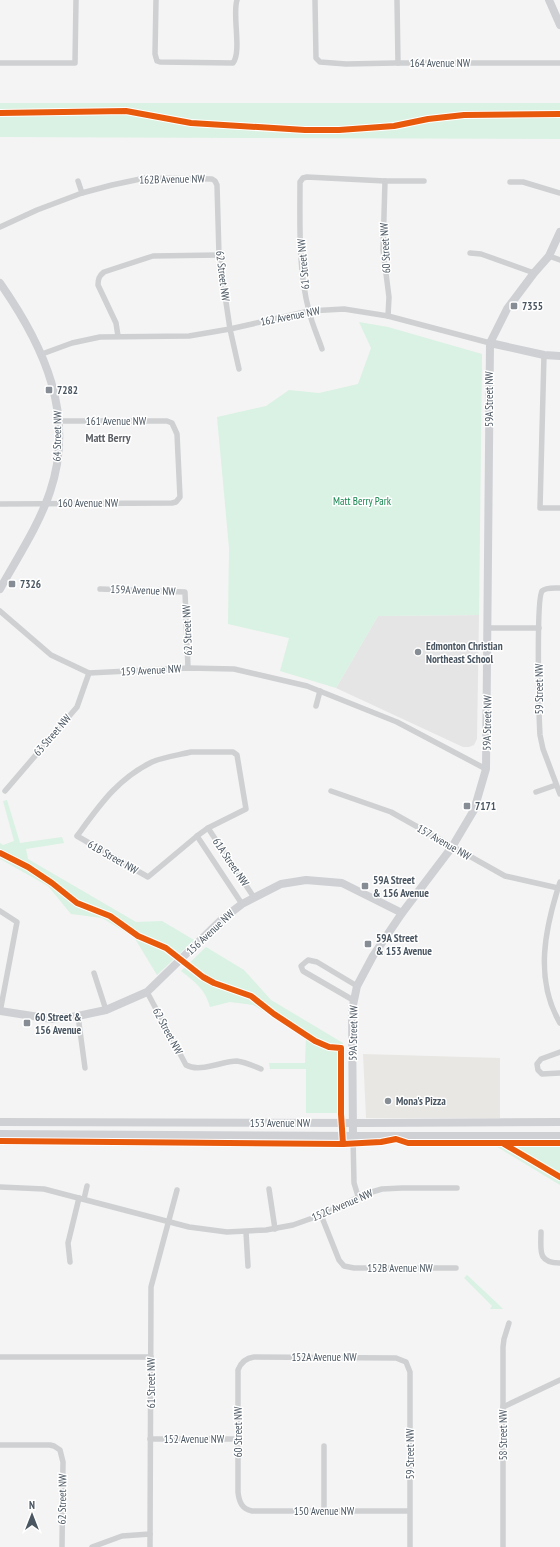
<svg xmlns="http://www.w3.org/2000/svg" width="560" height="1547" viewBox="0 0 560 1547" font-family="'PT Sans Narrow',sans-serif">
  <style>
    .commercial { fill: #e8e7e3 }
    .education { fill: #e6e5e6 }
    .green { fill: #d9f2e3 }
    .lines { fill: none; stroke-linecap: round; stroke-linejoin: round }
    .street { stroke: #ced0d2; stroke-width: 5.5 }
    .secondary { stroke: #ced0d4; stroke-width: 8 }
    .cycleway-casing { stroke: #fff; stroke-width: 8 }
    .cycleway { stroke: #e8590c; stroke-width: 6 }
    .poi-dot { fill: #868d94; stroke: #fff; stroke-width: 1.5 }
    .labels { text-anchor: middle; stroke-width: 3; stroke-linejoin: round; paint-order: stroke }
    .street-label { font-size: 11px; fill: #4a5661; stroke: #fff }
    .poi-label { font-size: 11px; font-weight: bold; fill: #4a5661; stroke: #fff; text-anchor: start }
    .park-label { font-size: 11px; fill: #17864f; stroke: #fff }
    .neighbourhood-label { font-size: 12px; font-weight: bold; fill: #5f6368; stroke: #fff }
  </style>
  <rect width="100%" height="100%" fill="#f4f4f4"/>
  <path class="commercial" d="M363 1054 500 1058V1118H366Z"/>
  <path class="education" d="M479 615 477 739 474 745 469 747H463L336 688 378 616Z"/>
  <g class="green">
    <path d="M0 103H560V139L0 137Z"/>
    <path d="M359 322 388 327 482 354 479 615 378 616 336 688 280 671 289 638 228 624 229 548 217 417 266 406 289 390 319 393 358 384 371 348Z"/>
    <path d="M7 800 20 843 62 837 64 843 26 849 28 859 136 922 162 921 194 940 157 975 134 937 102 918 71 914 48 886 0 859V843L3 845 14 841 3 801Z"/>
    <path d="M206 947 244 970 271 1000 343 1043 342 1110 340 1113H306V1069H270L269 1063H305L306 1037 253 1005 230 1002 210 1007C205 989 195 982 181 971Z"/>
    <path d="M494 1145 560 1146V1185Z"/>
    <path d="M467 1275 499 1305 503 1309H490L492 1306 464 1278Z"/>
  </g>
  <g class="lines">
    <g class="street">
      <path d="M156 0 155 54 157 61 160 62 233 63C242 52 232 14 237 0"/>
      <path d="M315 0 316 58 320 62 346 64 395 63H560"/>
      <path d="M397 0 398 63"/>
      <path d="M0 63H75L76 0"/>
      <path d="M78 181 82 193"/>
      <path d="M385 181 383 250 389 297 388 316"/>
      <path d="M510 182H523L560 193"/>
      <path d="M0 227 37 210 82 193 112 185 145 178 212 179 215 181 217 185 219 255 230 329 239 369"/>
      <path d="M470 253 481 254 534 273"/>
      <path d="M549 256 560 260"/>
      <path d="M118 336 116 323 98 285C98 279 99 276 104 272L153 256 219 255"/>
      <path d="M322 349C318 337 312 324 309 311 298 270 300 224 300 182L303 178 307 177 385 181H424"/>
      <path d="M42 354 72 343 100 337 189 336 230 329 309 311 344 309 388 316 490 343"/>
      <path d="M544 355 540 508H560"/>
      <path d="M0 504 172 503 176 502 180 497 177 434 172 423 167 421H59"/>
      <path d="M560 588C555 588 546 587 542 591 536 599 539 718 540 735L543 749 560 794"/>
      <path d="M100 589 185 592 188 668"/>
      <path d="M0 611 51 655 89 673 188 668 234 669 307 686 397 722 486 769"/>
      <path d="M488 628H539"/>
      <path d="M316 706 320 691"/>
      <path d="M191 752H233L237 755 246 809 208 828 197 836 148 877 77 836C99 806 117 779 152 762 163 757 179 755 191 752Z"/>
      <path d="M5 791 77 707 89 673"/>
      <path d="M331 791 391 812 505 876 558 888"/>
      <path d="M536 792 556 785"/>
      <path d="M208 828 253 896"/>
      <path d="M197 836 242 904"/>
      <path d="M560 882C545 928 534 979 560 1023"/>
      <path d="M0 911 17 922 0 1012"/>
      <path d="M94 973 106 1010"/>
      <path d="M147 992 186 1065C200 1073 222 1061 237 1061 245 1062 254 1066 261 1069"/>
      <path d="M353 1000 303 971 301 966 308 960 317 962 357 986"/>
      <path d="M78 1016 85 1068"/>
      <path d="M560 1052 541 1059 537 1064 538 1070 542 1074 560 1073"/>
      <path d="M353 1136 354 1183 358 1196"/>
      <path d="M0 1187 44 1189 189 1227 227 1232 266 1230 293 1225 321 1215 365 1194 382 1189 402 1188H457"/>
      <path d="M269 1189 275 1229"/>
      <path d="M84 1199 87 1186"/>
      <path d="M321 1215 339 1260 344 1266 354 1268H456"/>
      <path d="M246 1232 248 1266"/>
      <path d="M541 1232C541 1250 537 1263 560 1263"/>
      <path d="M70 1262 68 1243 79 1198"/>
      <path d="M0 1357H151"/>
      <path d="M503 1407 560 1380"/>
      <path d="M150 1439H238"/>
      <path d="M0 1445H50L54 1446 60 1450 63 1462 62 1547"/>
      <path d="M324 1446V1511"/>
      <path d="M409 1511H252C242 1509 239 1502 238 1492V1370C241 1362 246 1358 254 1357L396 1358 406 1362 410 1372V1547"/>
      <path d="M92 1547 122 1536 150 1534"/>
      <path d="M150 1547 151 1287 177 1190"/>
      <path d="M503 1547V1347L504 1339 509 1323"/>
    </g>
    <g class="secondary">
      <path d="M549 0 560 25"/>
      <path d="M0 283C44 346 76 415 50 492 38 527 17 558 0 589"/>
      <path d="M490 343 544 355 560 356"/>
      <path d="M0 1011 52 1019 78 1016 106 1010 147 992 221 920 242 904 281 884 306 880 342 883 402 913"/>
      <path d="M0 1122 365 1123 560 1122"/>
      <path d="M0 1134 363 1136H560"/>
      <path d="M353 1136 352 1010 357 986 373 956 402 913 452 847 474 810 486 769 490 343 507 309 534 273 549 256 560 232"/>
    </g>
    <defs>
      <g id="cycleway">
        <path d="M0 113 126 111 191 123 305 130H339L394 126 428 119 464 115 560 114"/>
        <path d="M0 853 28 867 52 883 77 903 110 916 138 936 166 948 203 977 214 983 251 996 274 1014 315 1041 329 1047 341 1048V1114L343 1144"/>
        <path d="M0 1141 343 1144 381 1142 396 1139 408 1143H560"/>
        <path d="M504 1144 560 1177"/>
      </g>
    </defs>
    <use href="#cycleway" class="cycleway-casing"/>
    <use href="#cycleway" class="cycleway"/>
  </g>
  <g class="poi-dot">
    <rect x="510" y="302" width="8" height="8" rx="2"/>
    <rect x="45" y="386" width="8" height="8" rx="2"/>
    <rect x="8" y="580" width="8" height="8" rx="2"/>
    <circle cx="418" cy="652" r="4"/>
    <rect x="463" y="802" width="8" height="8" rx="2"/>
    <rect x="361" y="882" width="8" height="8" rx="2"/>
    <rect x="364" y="940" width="8" height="8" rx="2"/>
    <rect x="23" y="1019" width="8" height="8" rx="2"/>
    <circle cx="388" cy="1101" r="4"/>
  </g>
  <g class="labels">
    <g class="street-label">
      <text x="440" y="67">164 Avenue NW</text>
      <text transform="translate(172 179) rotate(-1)" y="4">162B Avenue NW</text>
      <text transform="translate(385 248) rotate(-93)" y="4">60 Street NW</text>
      <text transform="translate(303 264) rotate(-95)" y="4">61 Street NW</text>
      <text transform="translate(223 276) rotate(83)" y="4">62 Street NW</text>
      <text transform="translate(290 316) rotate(-11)" y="4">162 Avenue NW</text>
      <text transform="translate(489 399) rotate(-90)" y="4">59A Street NW</text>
      <text x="116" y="425">161 Avenue NW</text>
      <text transform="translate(57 436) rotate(-89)" y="4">64 Street NW</text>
      <text x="88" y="507">160 Avenue NW</text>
      <text transform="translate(143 590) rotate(2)" y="4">159A Avenue NW</text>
      <text transform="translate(187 630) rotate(-92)" y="4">62 Street NW</text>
      <text transform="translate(151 670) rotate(-3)" y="4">159 Avenue NW</text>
      <text transform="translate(539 689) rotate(-90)" y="4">59 Street NW</text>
      <text transform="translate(487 723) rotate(-89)" y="4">59A Street NW</text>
      <text transform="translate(52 735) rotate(-49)" y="4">63 Street NW</text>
      <text transform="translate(444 842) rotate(30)" y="4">157 Avenue NW</text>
      <text transform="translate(113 857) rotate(30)" y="4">61B Street NW</text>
      <text transform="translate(231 862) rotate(56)" y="4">61A Street NW</text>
      <text transform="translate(210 932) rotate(-43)" y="4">156 Avenue NW</text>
      <text transform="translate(168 1031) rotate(62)" y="4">62 Street NW</text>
      <text transform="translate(353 1033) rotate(-89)" y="4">59A Street NW</text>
      <text x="280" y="1127">153 Avenue NW</text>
      <text transform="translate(342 1205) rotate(-23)" y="4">152C Avenue NW</text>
      <text x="400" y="1272">152B Avenue NW</text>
      <text x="324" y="1361">152A Avenue NW</text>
      <text transform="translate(151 1383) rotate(-90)" y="4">61 Street NW</text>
      <text transform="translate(238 1432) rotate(-90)" y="4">60 Street NW</text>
      <text transform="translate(503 1435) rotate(-90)" y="4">58 Street NW</text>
      <text x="194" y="1443">152 Avenue NW</text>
      <text transform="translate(410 1454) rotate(-90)" y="4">59 Street NW</text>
      <text transform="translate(62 1499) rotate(-89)" y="4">62 Street NW</text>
      <text x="324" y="1515">150 Avenue NW</text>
    </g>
    <g class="poi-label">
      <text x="522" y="310">7355</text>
      <text x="57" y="394">7282</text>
      <text x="20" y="588">7326</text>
      <text x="426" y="650">Edmonton Christian<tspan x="426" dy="13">Northeast School</tspan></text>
      <text x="475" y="810">7171</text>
      <text x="373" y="884">59A Street<tspan x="373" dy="13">&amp; 156 Avenue</tspan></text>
      <text x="376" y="942">59A Street<tspan x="376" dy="13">&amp; 153 Avenue</tspan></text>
      <text x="35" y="1021">60 Street &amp;<tspan x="35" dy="13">156 Avenue</tspan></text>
      <text x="396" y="1105">Mona's Pizza</text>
    </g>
    <g class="park-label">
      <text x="362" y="505">Matt Berry Park</text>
    </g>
    <g class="neighbourhood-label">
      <text x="108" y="442">Matt Berry</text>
    </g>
  </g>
  <g transform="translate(32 1515)" stroke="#ffffff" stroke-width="3" paint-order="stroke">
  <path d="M0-3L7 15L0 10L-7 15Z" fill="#4a5661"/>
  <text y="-6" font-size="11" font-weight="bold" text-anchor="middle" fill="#4a5661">N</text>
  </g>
</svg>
